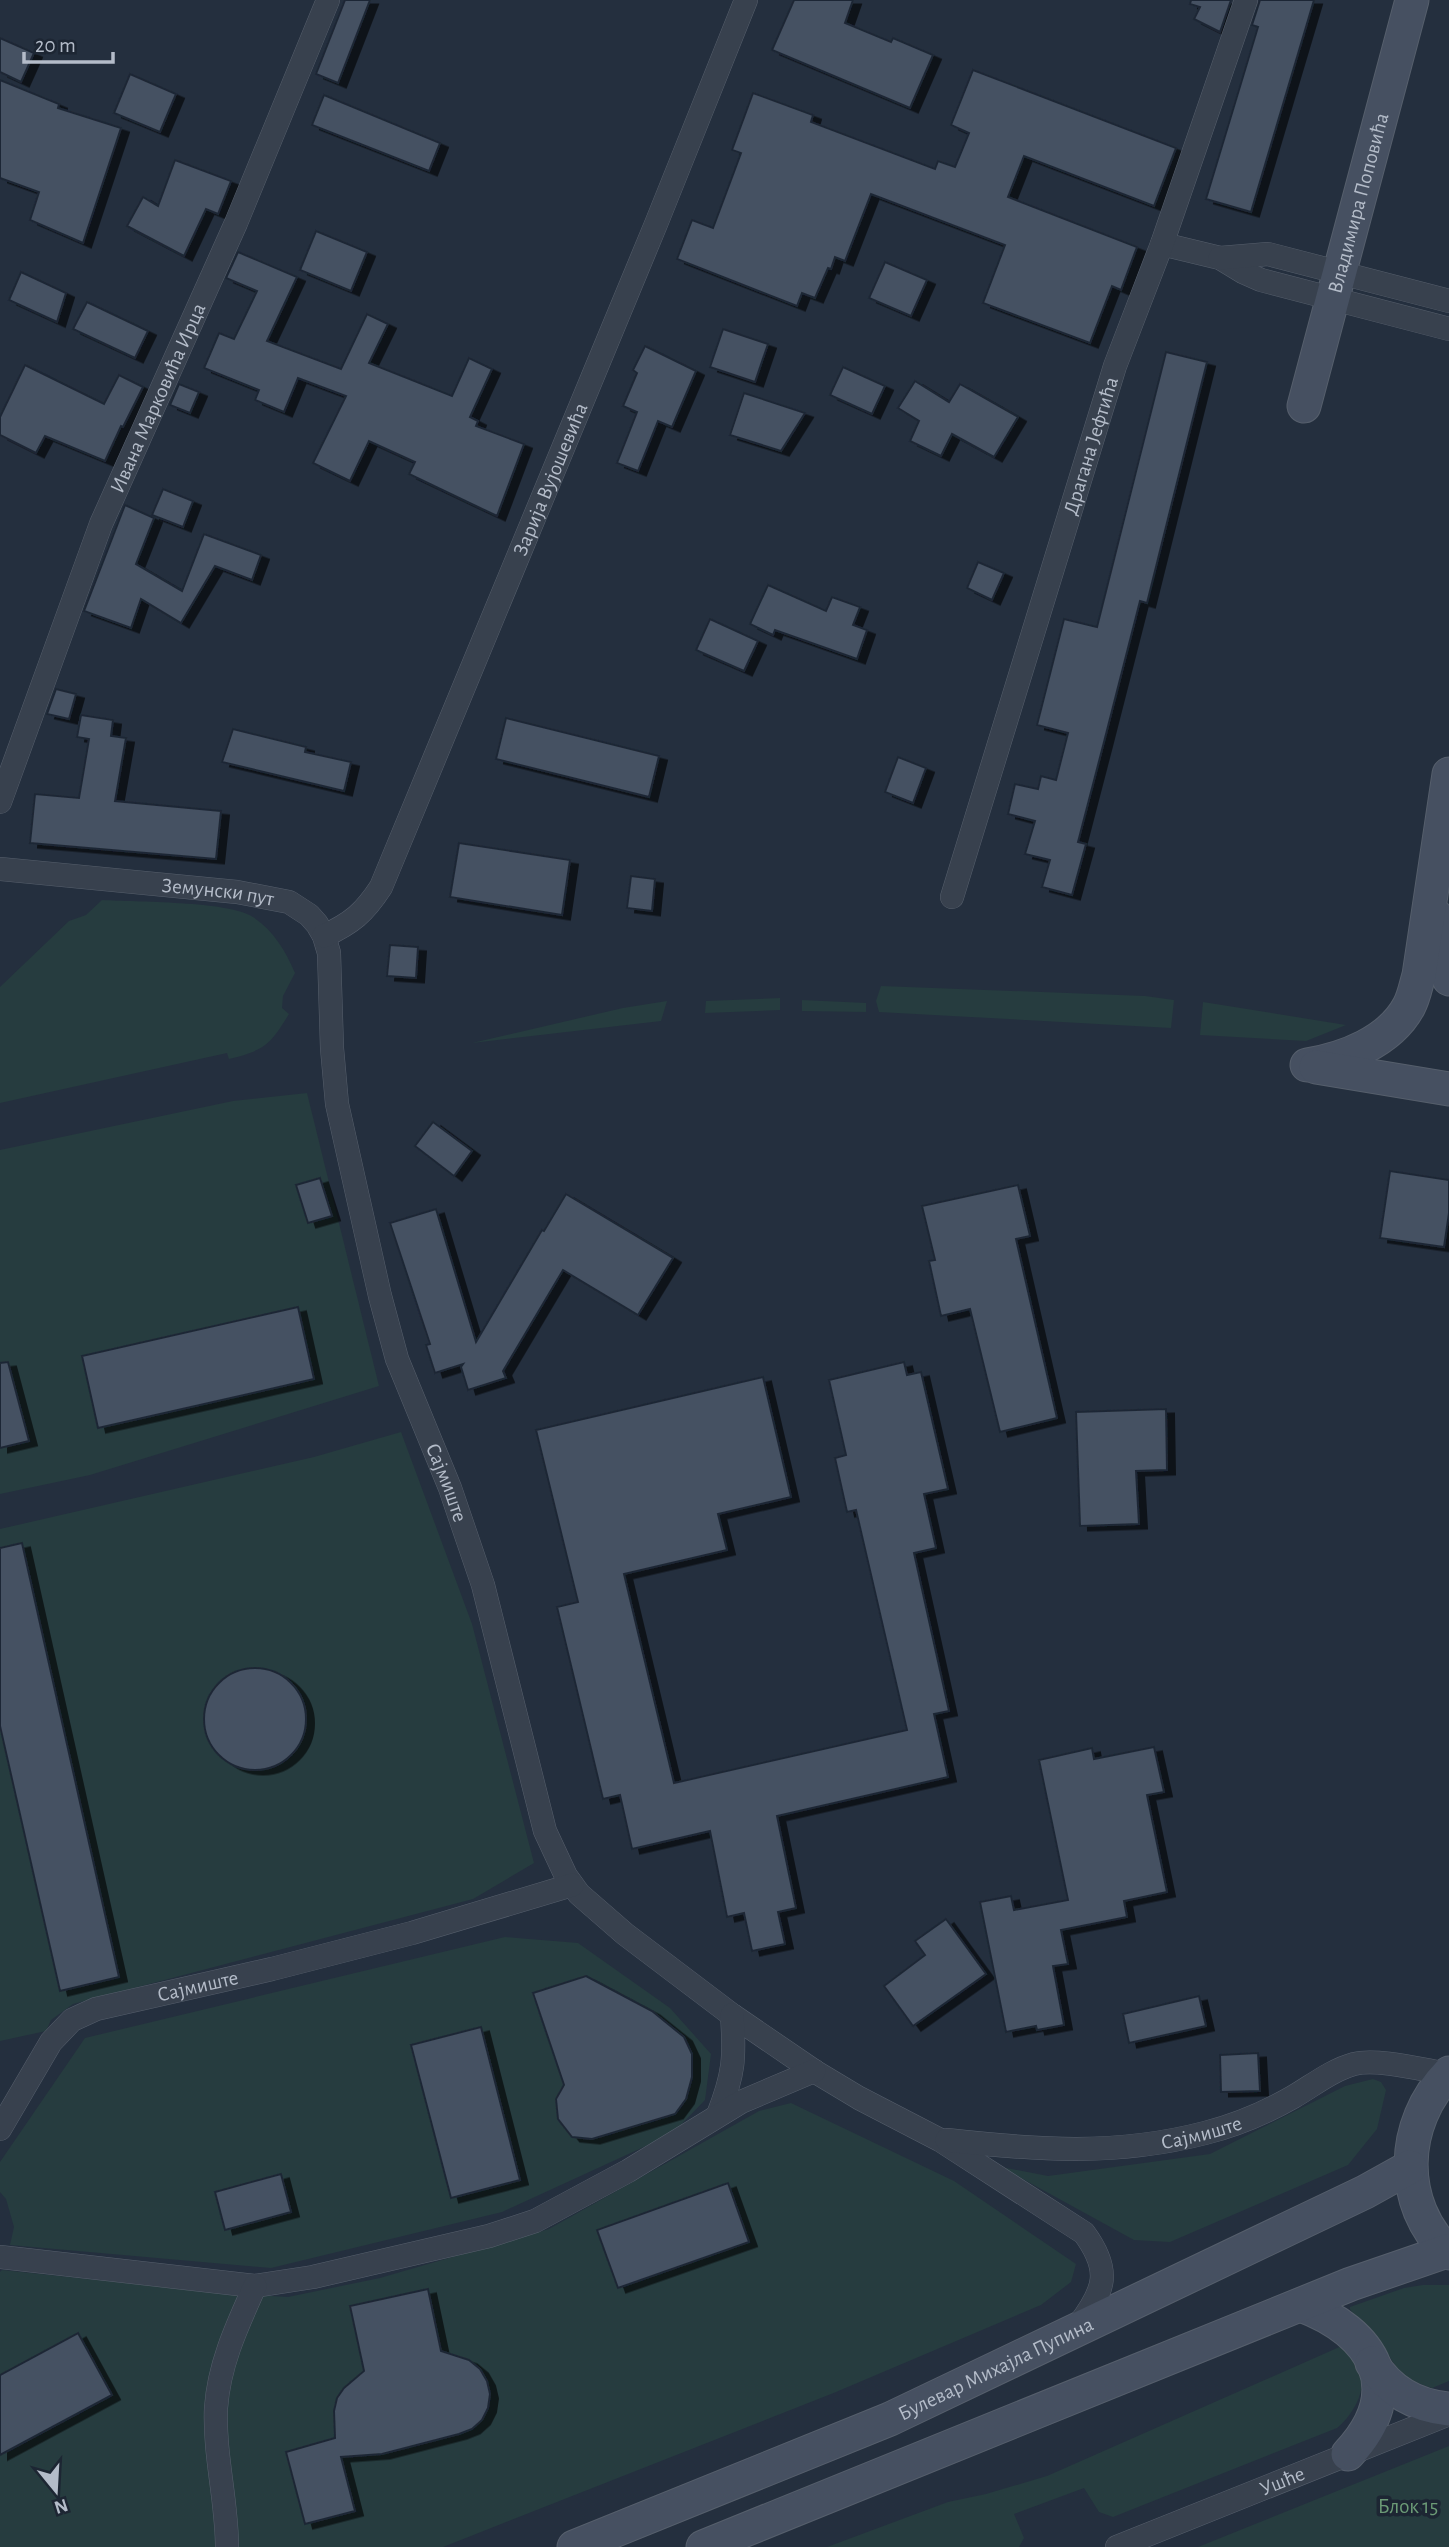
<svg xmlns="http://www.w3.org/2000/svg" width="1449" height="2547" viewBox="0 0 1449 2547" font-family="'Alegreya Sans',sans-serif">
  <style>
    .green { fill: #263c3f }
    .building { fill: #455162; stroke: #1f2835; stroke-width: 2; filter: url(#shadow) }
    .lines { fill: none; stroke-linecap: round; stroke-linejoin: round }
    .street-casing { stroke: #565f6c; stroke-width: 24 }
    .secondary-casing { stroke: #565f6c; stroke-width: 35 }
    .street { stroke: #38414e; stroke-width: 23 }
    .secondary { stroke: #465061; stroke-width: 33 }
    .labels { text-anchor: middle; stroke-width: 7; stroke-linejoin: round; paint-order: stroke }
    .street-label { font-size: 21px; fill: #b4bcc9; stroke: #1d2633 }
    .park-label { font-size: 21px; fill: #6b9a76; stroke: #1d2633 }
  </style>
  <defs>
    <filter id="shadow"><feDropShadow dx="8" dy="4.5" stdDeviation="0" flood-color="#0009"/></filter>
  </defs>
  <rect width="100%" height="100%" fill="#242f3e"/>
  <g class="green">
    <path d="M102 900C134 902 230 901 253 917 274 931 285 950 295 973L283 996 282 1008 289 1014C270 1045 265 1050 229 1059L227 1053 0 1103V987L69 921 86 915Z"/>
    <path d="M881 986 1145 996 1174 1000 1171 1028 879 1012 876 1001Z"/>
    <path d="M780 998V1010L705 1013 706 1001Z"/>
    <path d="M802 1000 866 1003V1012L802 1011Z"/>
    <path d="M667 1001 661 1021 472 1043 623 1008Z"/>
    <path d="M1203 1002 1346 1025 1306 1041 1200 1035Z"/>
    <path d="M307 1093 379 1386 90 1475 0 1494V1150L233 1101Z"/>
    <path d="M401 1432 472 1624 534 1863 473 1899 73 2004 51 2020 46 2031 0 2041V1529L314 1457Z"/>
    <path d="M505 1937 578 1943 670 2008 711 2054 705 2100 672 2134 502 2212 271 2268 10 2245 14 2227 6 2199 0 2192V2162L85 2038Z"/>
    <path d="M1373 2079 1381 2082 1386 2090 1377 2129 1348 2165 1170 2242 1134 2240 1001 2167 1048 2176 1210 2154 1345 2086Z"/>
    <path d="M791 2103 954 2181 1076 2264 1071 2282 1041 2305 836 2392 443 2547H0V2272L2 2270 222 2293 288 2297 380 2278 549 2229 759 2111Z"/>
    <path d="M1423 2285H1449V2381L1432 2388C1392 2375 1400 2368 1377 2338 1369 2327 1357 2320 1350 2309V2307L1404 2288Z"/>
    <path d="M1344 2345C1349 2352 1357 2360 1360 2368 1368 2389 1353 2415 1337 2428L1113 2517 1099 2512 1084 2488 1014 2514 1024 2538 1019 2547H827L948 2502 986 2494 1047 2476Z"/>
    <path d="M1449 2446V2547H1198Z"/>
  </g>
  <g class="building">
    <path d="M345 0H370L338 83 316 74Z"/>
    <path d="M794 0H853L845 23 891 42 893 38 933 55 910 108 772 50Z"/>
    <path d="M1191 0H1231L1220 32 1194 19 1200 7 1190 4Z"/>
    <path d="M1260 0H1314L1251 212 1206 199 1258 27 1252 25Z"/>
    <path d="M0 38 34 53 21 82 0 72Z"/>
    <path d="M973 70 1176 148 1154 206 1024 156 1008 197 1137 247 1121 290 1112 286 1090 343 983 303 1005 245 871 194 845 261 835 257 831 269 828 268 815 298 802 293 797 306 677 259 692 220 713 228 741 153 732 150 753 93 813 115 811 122 935 169 938 161 955 167 969 133 951 125Z"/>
    <path d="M130 74 176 94 160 132 114 113Z"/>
    <path d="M0 80 59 104 58 108 121 128 83 243 30 220 39 192 0 178Z"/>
    <path d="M324 95 440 143 429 171 312 125Z"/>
    <path d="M175 160 231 181 218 214 206 209 184 256 127 226 143 197 158 206Z"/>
    <path d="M316 231 367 252 351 291 300 270Z"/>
    <path d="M238 252 297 277 267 341 341 369 367 314 388 324 369 363 452 396 469 358 492 369 470 417 478 421 476 426 524 444 497 516 409 474 415 462 369 441 350 481 313 463 346 396 298 378 284 412 255 400 259 390 204 368 219 333 234 339 257 291 226 278Z"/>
    <path d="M885 262 927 280 911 316 869 298Z"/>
    <path d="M21 272 66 293 57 322 9 300Z"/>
    <path d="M87 302 148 331 135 358 73 329Z"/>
    <path d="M723 329 768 344 755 382 710 367Z"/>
    <path d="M645 346 696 371 672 427 658 421 638 471 617 463 637 412 623 406 637 373 633 370Z"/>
    <path d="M1166 352 1207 362 1147 603 1140 601 1104 742 1078 842 1086 844 1072 895 1042 887 1050 860 1025 854 1035 821 1008 814 1015 784 1038 789 1041 776 1056 780 1068 733 1037 725 1064 619 1097 627Z"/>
    <path d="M25 365 104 404 119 375 143 387 123 427 121 426 105 461 45 436 36 453 0 435V417Z"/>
    <path d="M843 367 885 386 872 414 830 395Z"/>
    <path d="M915 381 949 402 960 384 1018 417 994 457 952 434 941 456 910 441 919 421 898 408Z"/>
    <path d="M179 384 199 392 190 413 170 405Z"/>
    <path d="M744 393 805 413 781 451 730 435Z"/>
    <path d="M163 489 193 501 183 527 152 515Z"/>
    <path d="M125 505 154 518 136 564 182 591 204 534 261 555 252 580 215 566 181 623 141 599 131 628 84 611Z"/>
    <path d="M978 562 1004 573 992 600 967 588Z"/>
    <path d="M768 585 826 611 832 597 860 607 853 625 867 630 857 659 775 630 773 635 750 624Z"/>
    <path d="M710 619 758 641 744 671 696 650Z"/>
    <path d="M56 689 76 694 69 719 47 714Z"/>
    <path d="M81 715 113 720 111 736 126 738 115 801 221 811 216 859 30 843 35 794 79 798 89 739 77 737Z"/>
    <path d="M506 718 659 756 649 797 496 759Z"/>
    <path d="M233 729 306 747 305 752 351 762 344 791 222 762Z"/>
    <path d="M898 757 926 768 913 803 885 792Z"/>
    <path d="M459 843 570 860 562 915 450 897Z"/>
    <path d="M631 876 655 879 652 911 627 908Z"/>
    <path d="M390 945 418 947 416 978 387 976Z"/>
    <path d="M433 1122 472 1151 454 1176 415 1146Z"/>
    <path d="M1390 1171 1449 1180V1213L1444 1247 1380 1238Z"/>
    <path d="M320 1178 332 1216 308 1223 296 1185Z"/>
    <path d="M1018 1185 1030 1236 1016 1239 1057 1418 1000 1432 970 1309 941 1316 929 1261 935 1260 922 1206Z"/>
    <path d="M566 1194 673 1258 638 1315 563 1270 503 1371 506 1378 468 1390 461 1367 463 1364 435 1373 426 1345 430 1344 390 1223 436 1209 476 1342 542 1230 544 1231Z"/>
    <path d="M298 1307 314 1379 98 1428 82 1356Z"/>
    <path d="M8 1362 29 1441 0 1448V1363Z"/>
    <path d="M904 1362 907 1375 921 1372 948 1489 924 1494 936 1548 914 1553 949 1711 934 1714 948 1777 777 1816 796 1908 778 1912 785 1944 752 1951 744 1913 727 1917 710 1831 632 1849 620 1795 603 1799 557 1607 578 1602 536 1430 763 1377 791 1497 718 1514 727 1550 624 1574 674 1783 907 1730 856 1510 847 1512 835 1458 846 1455 829 1380Z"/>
    <path d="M1166 1409 1167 1470 1136 1471 1139 1524 1080 1526 1076 1412Z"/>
    <path d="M22 1543 119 1977 60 1991 0 1726V1548Z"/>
    <circle cx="255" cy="1719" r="51"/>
    <path d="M1154 1747 1164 1792 1147 1795 1167 1892 1124 1901 1127 1917 1061 1930 1068 1964 1053 1966 1064 2025 1037 2030 1036 2026 1006 2032 980 1902 1011 1896 1014 1910 1068 1900 1039 1760 1092 1748 1094 1759Z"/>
    <path d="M946 1919 986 1974 913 2026 884 1986 925 1955 915 1941Z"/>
    <path d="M586 1976 652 2011 684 2037 692 2054V2077L686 2099 675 2114 592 2139 572 2137 558 2119 556 2099 564 2085 533 1993Z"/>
    <path d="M1199 1996 1206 2026 1129 2043 1123 2014Z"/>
    <path d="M481 2027 520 2180 451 2198 411 2045Z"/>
    <path d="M1258 2053 1260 2091 1221 2092 1220 2055Z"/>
    <path d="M281 2174 291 2212 225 2230 215 2192Z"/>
    <path d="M728 2183 749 2242 618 2288 597 2230Z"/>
    <path d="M428 2289 441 2351 469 2360 480 2369 487 2381 490 2394 488 2408 482 2420 472 2429 459 2434 382 2454 341 2457 355 2511 305 2524 286 2452 335 2438 334 2411 337 2398 344 2388 364 2371 350 2306Z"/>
    <path d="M78 2333 112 2395 0 2455V2375Z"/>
  </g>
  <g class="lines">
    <defs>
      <g id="street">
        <path d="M1162 244 1220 258 1243 272 1261 280 1449 329"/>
        <path d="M1220 258 1268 254 1449 301"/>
        <path id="s1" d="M0 802 101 524 236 223 328 0"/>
        <path id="s2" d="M0 869 237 892 289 902 309 915 317 924 324 936 329 953 332 1048 337 1104 380 1296 397 1359 450 1488 483 1585 545 1831 566 1876 579 1894 625 1934 732 2015 814 2071 859 2098 940 2140 1084 2233C1112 2271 1105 2290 1078 2326"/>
        <path id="s3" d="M952 897 1115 366 1162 244 1246 0"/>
        <path id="s4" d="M324 936C352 923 364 913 381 887L656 224 746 0"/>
        <path d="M718 2115C734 2074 735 2058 732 2015"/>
        <path id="s5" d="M0 2129 51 2042 72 2020 96 2009 272 1969 412 1933 572 1885"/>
        <path id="s6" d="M947 2140C1036 2150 1117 2156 1205 2133 1237 2125 1265 2113 1293 2097 1312 2086 1332 2070 1354 2064 1377 2058 1423 2070 1448 2074"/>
        <path d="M0 2257 255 2286 313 2277 489 2236 535 2221 628 2171 741 2102 814 2071"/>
        <path d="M227 2547C227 2501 214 2455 216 2408 219 2364 237 2326 255 2286"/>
        <path id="s7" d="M1117 2547 1449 2414"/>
      </g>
      <g id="secondary">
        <path id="s8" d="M1304 406 1412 0"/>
        <path d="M1436 916 1449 979"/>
        <path d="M1307 1065C1344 1059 1390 1042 1409 1006 1414 997 1416 985 1419 975L1449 774"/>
        <path d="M1316 1067 1449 1089"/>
        <path d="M1449 2073C1400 2123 1397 2204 1449 2253"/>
        <path d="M1301 2305C1374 2332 1408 2390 1348 2454"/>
        <path d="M1372 2363C1389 2391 1416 2406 1449 2409"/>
        <path id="s9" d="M574 2547 890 2419 1365 2192 1410 2167"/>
        <path d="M703 2547 1351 2284 1447 2251"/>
      </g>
    </defs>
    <use href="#street" class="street-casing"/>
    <use href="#secondary" class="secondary-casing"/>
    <use href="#street" class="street"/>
    <use href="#secondary" class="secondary"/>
  </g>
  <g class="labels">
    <g class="street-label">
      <text dy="7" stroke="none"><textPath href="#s8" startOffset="210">Владимира Поповића</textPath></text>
      <text dy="7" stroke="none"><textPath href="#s1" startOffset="434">Ивана Марковића Ирца</textPath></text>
      <text dy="7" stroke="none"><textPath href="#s3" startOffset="472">Драгана Јефтића</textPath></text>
      <text dy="7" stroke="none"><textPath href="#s4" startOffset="518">Зарија Вујошевића</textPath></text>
      <text dy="7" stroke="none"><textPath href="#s2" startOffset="219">Земунски пут</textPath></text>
      <text dy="7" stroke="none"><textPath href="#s2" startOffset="905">Сајмиште</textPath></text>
      <text dy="7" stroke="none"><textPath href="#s5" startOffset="262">Сајмиште</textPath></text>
      <text dy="7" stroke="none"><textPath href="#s6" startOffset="256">Сајмиште</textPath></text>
      <text dy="7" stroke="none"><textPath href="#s9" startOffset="458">Булевар Михајла Пупина</textPath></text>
      <text dy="7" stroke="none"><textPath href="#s7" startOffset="178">Ушће</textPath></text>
    </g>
    <g class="park-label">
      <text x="1408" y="2513">Блок 15</text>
    </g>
  </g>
  <g transform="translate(56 2491) rotate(162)" stroke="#1d2633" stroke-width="5" paint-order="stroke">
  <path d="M0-5L12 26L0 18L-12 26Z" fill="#b4bcc9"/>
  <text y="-10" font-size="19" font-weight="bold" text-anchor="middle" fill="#b4bcc9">N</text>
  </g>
  <path d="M24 52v10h89v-10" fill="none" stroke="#b4bcc9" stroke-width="3.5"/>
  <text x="35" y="52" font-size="21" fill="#b4bcc9" stroke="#1d2633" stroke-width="5" paint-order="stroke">20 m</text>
</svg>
